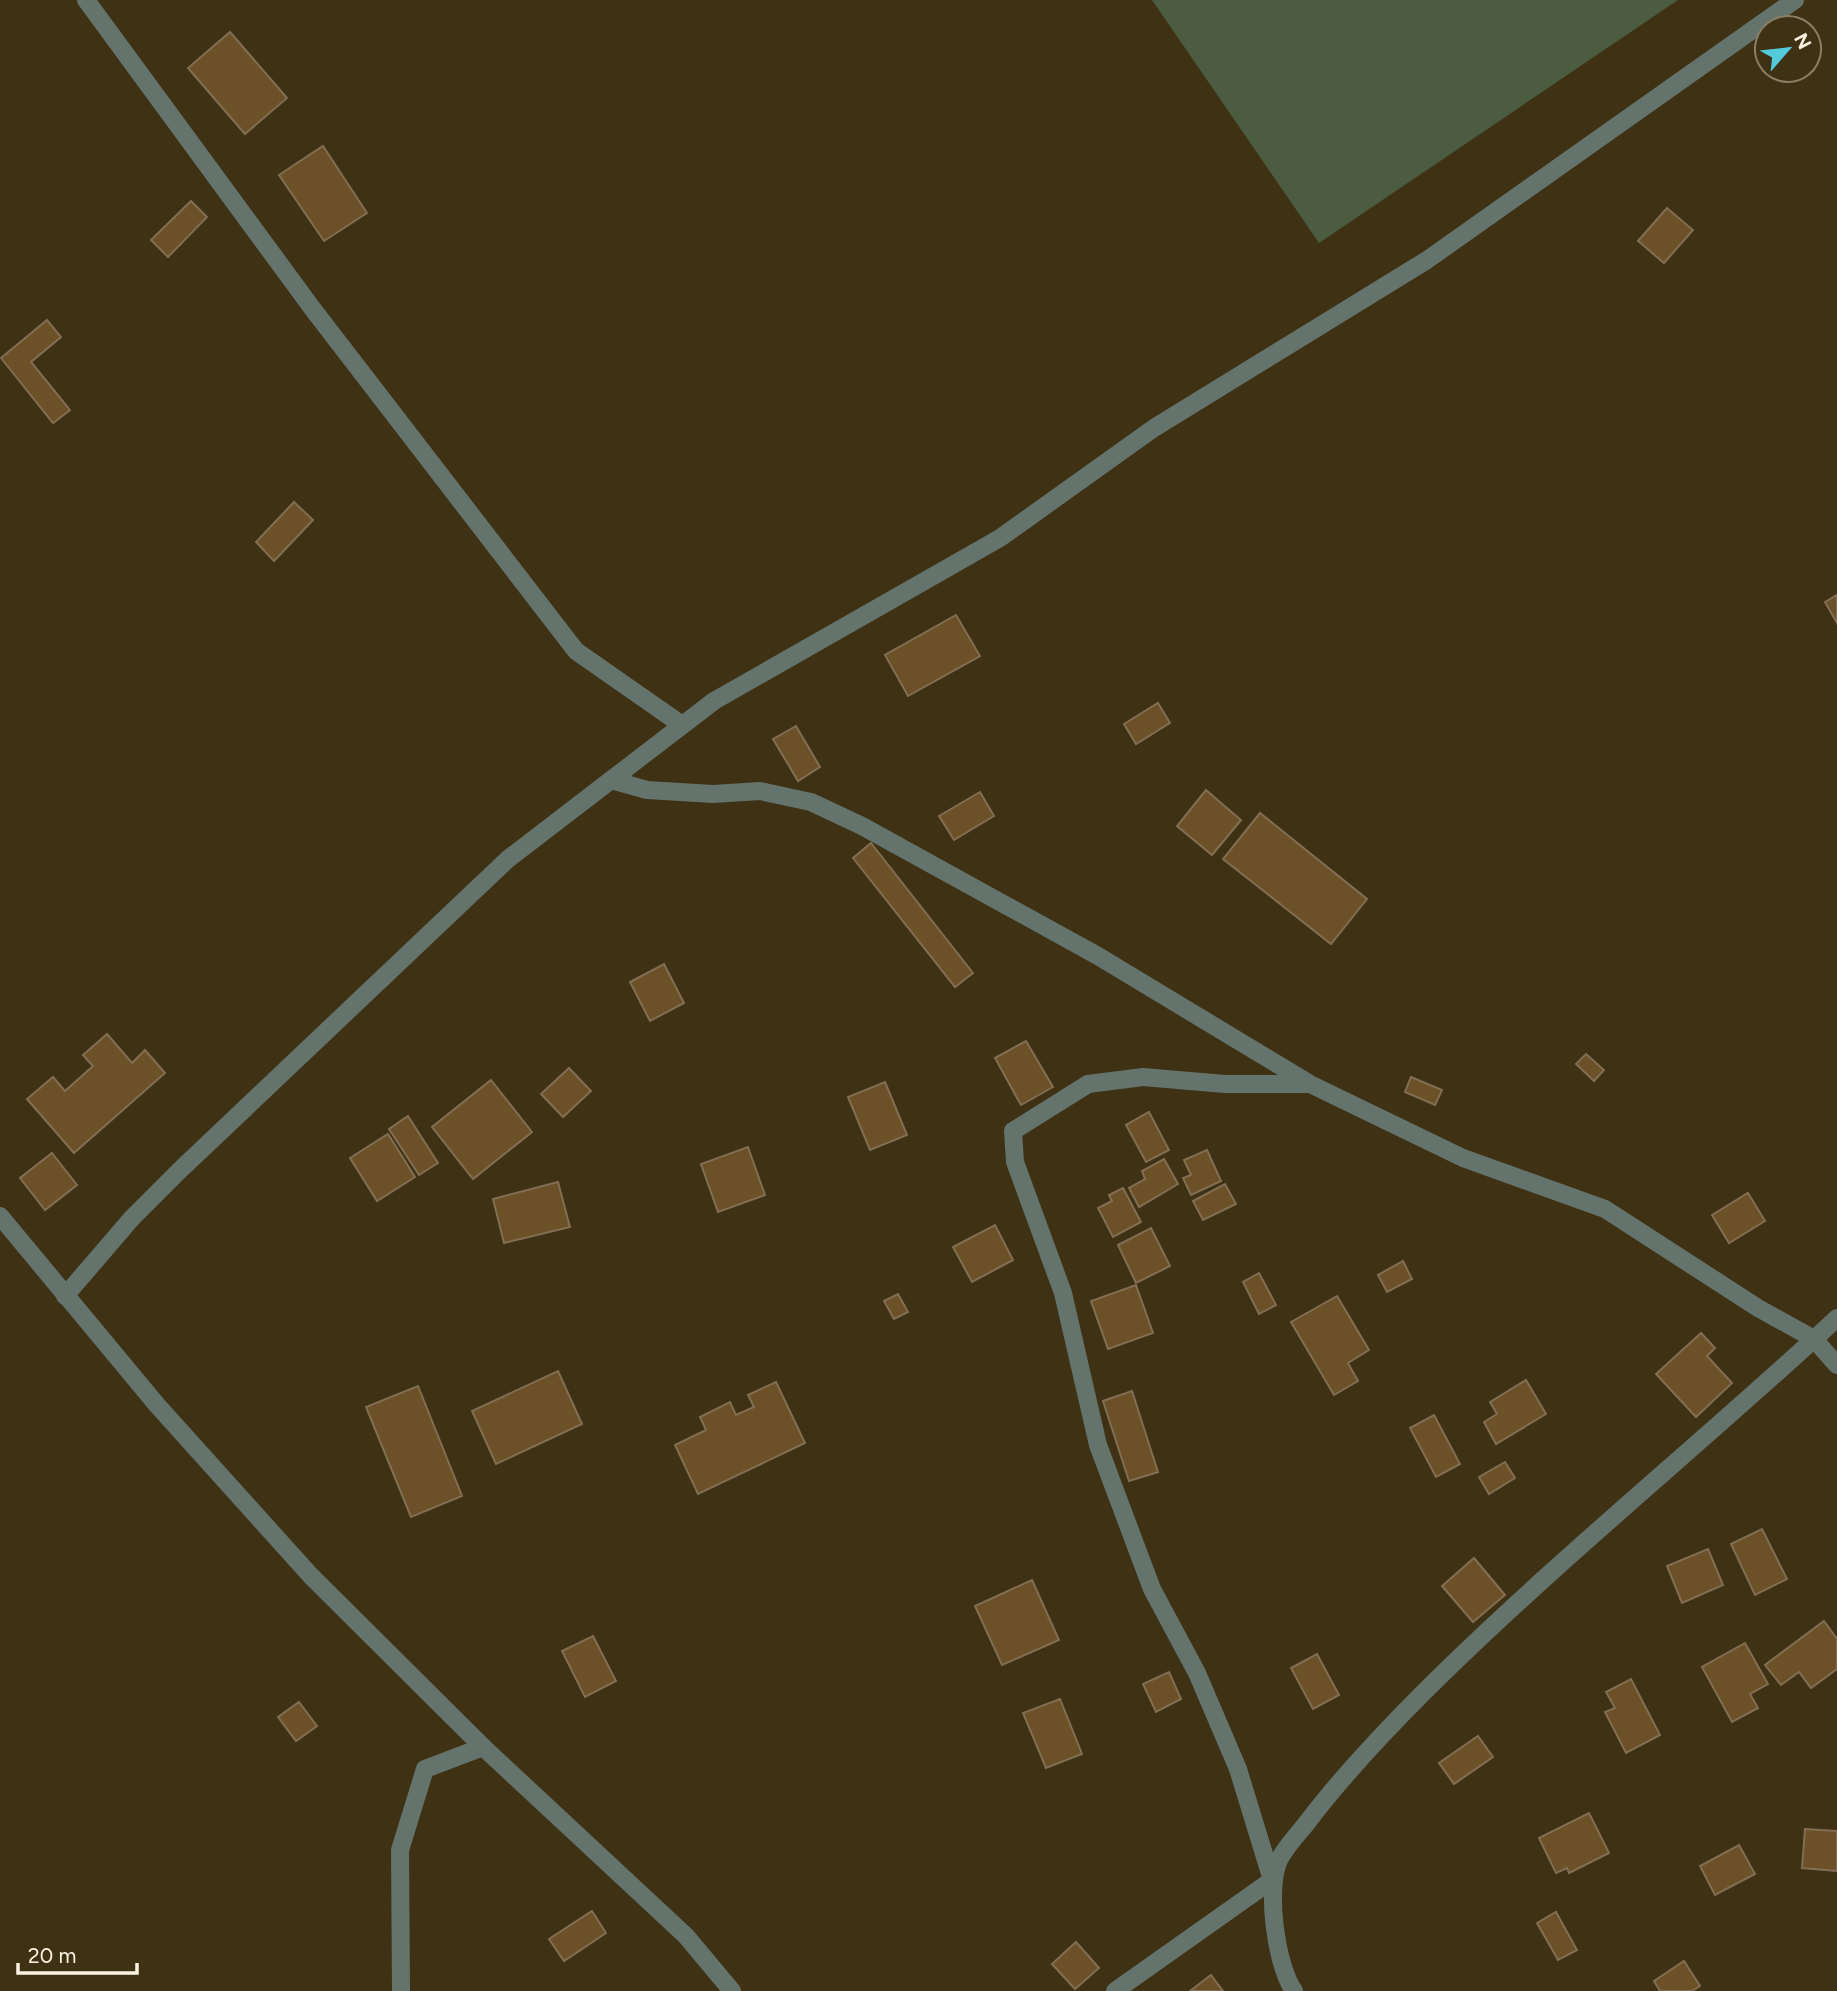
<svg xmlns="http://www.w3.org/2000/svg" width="1837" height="1991" viewBox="0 0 1837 1991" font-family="Figtree,sans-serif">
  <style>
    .green { fill: #4b5c40 }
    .building { fill: #6c5028; stroke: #826e52; stroke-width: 2 }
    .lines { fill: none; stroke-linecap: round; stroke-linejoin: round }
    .street { stroke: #64736b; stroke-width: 18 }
  </style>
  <rect width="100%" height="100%" fill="#3e3114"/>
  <path class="green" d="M1152 0H1678L1319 243Z"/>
  <g class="building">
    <path d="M230 32 287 98 245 134 188 68Z"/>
    <path d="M323 146 367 213 324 241 279 175Z"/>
    <path d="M191 201 207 217 168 257 151 240Z"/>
    <path d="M1667 208 1693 230 1664 263 1638 241Z"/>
    <path d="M47 320 61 337 31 362 70 410 53 423 1 358Z"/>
    <path d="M294 502 313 520 274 561 256 542Z"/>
    <path d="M1837 595V623L1825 602Z"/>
    <path d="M956 615 980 656 908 696 885 655Z"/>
    <path d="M1158 703 1170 723 1136 744 1124 724Z"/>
    <path d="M796 726 820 767 798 781 773 739Z"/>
    <path d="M1206 790 1241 820 1212 855 1177 826Z"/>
    <path d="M980 792 994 816 954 840 939 816Z"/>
    <path d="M1260 813 1367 899 1331 944 1223 859Z"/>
    <path d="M871 843 973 973 955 987 853 858Z"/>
    <path d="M664 964 684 1003 650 1021 630 982Z"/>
    <path d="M107 1034 132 1063 145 1050 165 1073 74 1153 27 1099 53 1077 65 1091 93 1066 83 1055Z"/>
    <path d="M1026 1041 1053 1087 1021 1105 995 1058Z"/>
    <path d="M1586 1054 1604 1070 1594 1081 1576 1064Z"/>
    <path d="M569 1068 591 1091 563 1117 541 1094Z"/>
    <path d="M1411 1077 1442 1090 1435 1105 1405 1092Z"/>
    <path d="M491 1080 532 1132 473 1179 432 1127Z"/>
    <path d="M885 1082 907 1135 870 1150 848 1097Z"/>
    <path d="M1149 1112 1169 1150 1146 1162 1126 1125Z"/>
    <path d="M408 1116 438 1163 419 1175 389 1129Z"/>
    <path d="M388 1134 415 1177 377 1201 350 1158Z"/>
    <path d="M748 1147 765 1195 718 1212 701 1164Z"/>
    <path d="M1207 1150 1221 1181 1191 1195 1183 1178 1191 1175 1184 1160Z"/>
    <path d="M52 1153 77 1185 45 1210 20 1178Z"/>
    <path d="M1164 1159 1178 1184 1139 1207 1129 1188 1145 1179 1142 1171Z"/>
    <path d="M558 1182 570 1227 504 1243 493 1199Z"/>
    <path d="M1225 1184 1236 1204 1203 1220 1193 1201Z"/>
    <path d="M1123 1188 1141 1222 1113 1237 1098 1208 1112 1201 1109 1195Z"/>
    <path d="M1748 1193 1765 1221 1729 1243 1712 1215Z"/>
    <path d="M995 1225 1013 1260 972 1282 953 1247Z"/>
    <path d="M1151 1228 1170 1266 1136 1283 1118 1245Z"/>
    <path d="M1403 1261 1412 1279 1387 1292 1378 1275Z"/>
    <path d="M1259 1273 1276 1305 1259 1314 1243 1282Z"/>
    <path d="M1136 1285 1153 1333 1108 1349 1091 1301Z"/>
    <path d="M898 1294 908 1312 894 1319 884 1301Z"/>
    <path d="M1337 1296 1369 1350 1348 1363 1358 1381 1334 1395 1291 1322Z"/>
    <path d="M1701 1333 1715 1348 1707 1356 1732 1383 1696 1417 1656 1374Z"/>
    <path d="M558 1371 582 1424 496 1464 472 1411Z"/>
    <path d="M1526 1380 1546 1414 1496 1444 1484 1422 1497 1414 1490 1402Z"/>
    <path d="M776 1382 805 1443 698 1494 675 1445 706 1430 700 1417 730 1402 736 1415 754 1407 748 1395Z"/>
    <path d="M418 1386 462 1496 411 1517 366 1407Z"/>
    <path d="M1132 1391 1158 1472 1129 1481 1103 1401Z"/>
    <path d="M1434 1415 1460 1464 1436 1477 1410 1428Z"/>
    <path d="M1505 1462 1515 1478 1489 1494 1479 1477Z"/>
    <path d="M1762 1529 1787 1579 1755 1595 1731 1544Z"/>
    <path d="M1708 1549 1723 1585 1682 1603 1667 1566Z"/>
    <path d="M1474 1558 1505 1595 1473 1622 1442 1586Z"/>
    <path d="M1032 1580 1059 1640 1002 1665 975 1606Z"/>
    <path d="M1824 1621 1837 1639V1669L1811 1688 1799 1672 1781 1685 1765 1665Z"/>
    <path d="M593 1636 616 1681 585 1697 562 1651Z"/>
    <path d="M1745 1643 1768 1684 1750 1694 1758 1708 1732 1722 1702 1667Z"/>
    <path d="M1317 1654 1339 1695 1313 1709 1291 1668Z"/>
    <path d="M1169 1672 1181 1699 1156 1712 1143 1684Z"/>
    <path d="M1631 1679 1660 1735 1626 1753 1605 1712 1615 1708 1606 1692Z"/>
    <path d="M1060 1699 1082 1754 1046 1768 1023 1713Z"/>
    <path d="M299 1702 317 1726 296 1741 278 1717Z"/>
    <path d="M1478 1736 1493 1757 1454 1784 1439 1763Z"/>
    <path d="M1589 1813 1609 1853 1569 1873 1567 1868 1556 1873 1539 1838Z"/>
    <path d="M1805 1829 1837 1831V1871L1802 1868Z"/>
    <path d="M1739 1845 1755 1874 1715 1895 1700 1866Z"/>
    <path d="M592 1911 606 1933 564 1961 549 1939Z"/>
    <path d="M1556 1912 1577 1950 1558 1960 1537 1923Z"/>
    <path d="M1076 1942 1099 1968 1075 1989 1052 1964Z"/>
    <path d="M1684 1961 1700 1986 1692 1991H1660L1654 1981Z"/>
    <path d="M1211 1975 1223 1991H1190Z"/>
  </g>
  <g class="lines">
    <g class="street">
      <path d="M86 0 312 308 576 651 682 725"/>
      <path d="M611 780 714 701 1000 538 1154 428 1427 260 1795 0"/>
      <path d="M0 1216 157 1405 311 1576 483 1747 686 1936 732 1991"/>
      <path d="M65 1296 132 1218 179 1171 508 859 611 780 647 790 713 794 760 791 811 802 862 826 1098 956 1310 1084 1463 1158 1605 1209 1758 1308 1814 1339 1837 1365"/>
      <path d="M401 1991 400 1850 425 1769 483 1747"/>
      <path d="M1115 1991 1272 1880 1238 1769 1197 1673 1152 1589 1098 1445 1063 1293 1015 1162 1013 1131 1088 1084 1143 1077 1225 1084H1310"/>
      <path d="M1294 1991C1276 1966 1265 1886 1280 1858 1287 1846 1297 1835 1306 1824 1342 1776 1383 1733 1425 1691 1557 1560 1701 1444 1837 1318"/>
    </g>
  </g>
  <g transform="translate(1788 49) rotate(62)"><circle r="33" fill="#3e3114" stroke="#8a7f66" stroke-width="2"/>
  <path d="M0-5L12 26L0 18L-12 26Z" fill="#53cbda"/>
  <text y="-10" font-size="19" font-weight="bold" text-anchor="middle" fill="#fbf3e2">N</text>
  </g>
  <path d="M18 1963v10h119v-10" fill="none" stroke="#fbf3e2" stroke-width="3.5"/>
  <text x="28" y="1963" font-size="21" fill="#fbf3e2" stroke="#3e3114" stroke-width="5" paint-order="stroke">20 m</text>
</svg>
